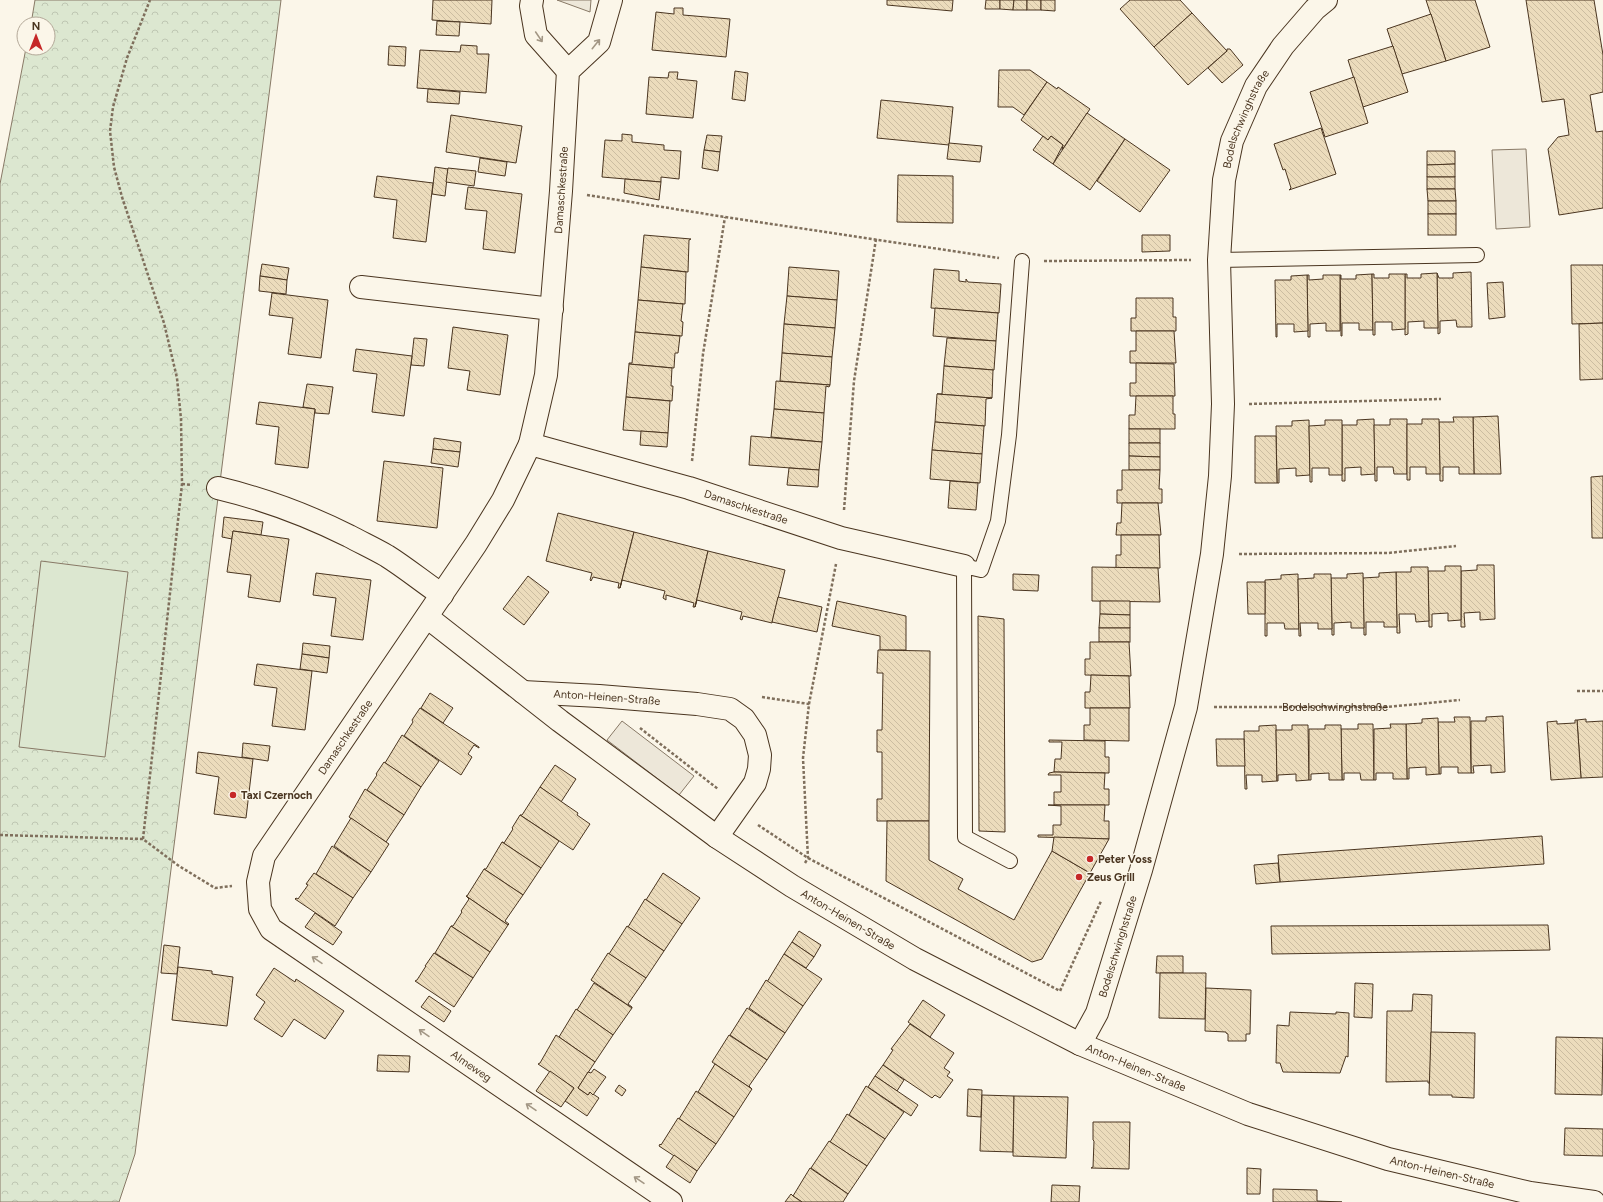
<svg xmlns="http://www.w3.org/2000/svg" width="1603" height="1202" viewBox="0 0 1603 1202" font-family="Figtree,sans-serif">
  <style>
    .forest { fill: url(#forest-crowns); stroke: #887966 }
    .garden { fill: #dce7d0; stroke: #887966 }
    .parking { fill: #ede7d9; stroke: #887966 }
    .building { fill: url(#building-back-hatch); stroke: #4a3520 }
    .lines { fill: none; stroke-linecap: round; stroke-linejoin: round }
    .lane-casing { stroke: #4a3520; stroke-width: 16 }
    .street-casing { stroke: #4a3520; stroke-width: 24 }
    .path { stroke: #7f6f5c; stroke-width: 2.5; stroke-dasharray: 3 2; stroke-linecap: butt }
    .lane { stroke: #fbf6e9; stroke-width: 14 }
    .street { stroke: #fbf6e9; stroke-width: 22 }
    .oneway { stroke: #a29684 }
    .poi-dot { fill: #c62828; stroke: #fbf6e9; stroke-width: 1.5 }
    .labels { text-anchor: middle; stroke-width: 3; stroke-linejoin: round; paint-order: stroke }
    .street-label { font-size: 11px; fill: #4a3520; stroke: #fbf6e9 }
    .poi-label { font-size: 11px; font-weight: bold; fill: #4a3520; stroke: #fbf6e9; text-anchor: start }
  </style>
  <defs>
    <pattern id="forest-crowns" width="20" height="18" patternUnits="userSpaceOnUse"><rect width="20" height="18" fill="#dce7d0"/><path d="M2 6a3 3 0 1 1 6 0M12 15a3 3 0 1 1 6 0" fill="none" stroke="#bec7b2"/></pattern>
    <pattern id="building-back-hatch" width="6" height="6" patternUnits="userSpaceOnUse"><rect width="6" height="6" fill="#ecdcbc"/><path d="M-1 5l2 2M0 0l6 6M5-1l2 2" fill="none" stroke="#ccbda1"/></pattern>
  </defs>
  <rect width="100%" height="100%" fill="#fbf6e9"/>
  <path class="forest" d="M35 0H281L135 1154 119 1202H0V184L26 48H48V24H31Z"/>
  <path class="garden" d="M41 561 128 572 105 757 19 747Z"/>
  <g class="parking">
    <path d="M557 0H591L590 12Z"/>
    <path d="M1526 149 1530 227 1496 229 1492 150Z"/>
    <path d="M622 721 694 776 679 795 607 740Z"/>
  </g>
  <g class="building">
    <path d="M433 0H492L491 24 432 20Z"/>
    <path d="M887 0H953L952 11 887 5Z"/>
    <path d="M986 0H1000V9H985Z"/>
    <path d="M1000 0H1014L1013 10 1000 9Z"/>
    <path d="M1014 0H1027V10H1013Z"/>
    <rect x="1027" y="0" width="14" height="10"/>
    <path d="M1041 0H1055V11L1041 10Z"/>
    <path d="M1130 0H1180L1192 13 1154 47 1120 9Z"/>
    <path d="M1426 0H1475L1490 47 1446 61Z"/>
    <path d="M1526 0H1594L1603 55V92L1590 95 1596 132 1603 131V208L1559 215 1548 149 1558 137 1569 135 1564 99 1542 102Z"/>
    <path d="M674 8H683V15L730 19 726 57 652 50 656 12 674 14Z"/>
    <path d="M1192 13 1227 51 1188 85 1154 47Z"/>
    <path d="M1431 14 1446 61 1402 74 1387 29Z"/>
    <path d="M437 21 460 22 459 36 436 35Z"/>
    <path d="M461 45 477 46V54H489L486 93 417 88 420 50 460 52Z"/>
    <path d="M389 46 406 47 405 66 388 65Z"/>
    <path d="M1393 46 1408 92 1363 107 1348 60Z"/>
    <path d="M1227 49H1230L1243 65 1222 83 1208 68 1227 51Z"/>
    <path d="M999 70H1030L1047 82 1024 115 1013 107H998Z"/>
    <path d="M735 71 748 73 745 101 732 99Z"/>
    <path d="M669 72H678L677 79 697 81 693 118 646 114 649 77 668 78Z"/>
    <path d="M1354 77 1368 123 1325 137 1310 92Z"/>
    <path d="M1047 82 1057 89 1058 87 1090 109 1062 150 1063 145 1051 136 1048 140 1021 120Z"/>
    <path d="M428 89 460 92 459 104 427 102Z"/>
    <path d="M881 100 953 107 949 145 877 138Z"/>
    <path d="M1087 113 1125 139 1090 190 1053 164Z"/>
    <path d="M451 115 522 126 516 163 446 152Z"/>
    <path d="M1321 128 1336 174 1289 190 1291 188 1285 169 1283 170 1274 144Z"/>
    <path d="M622 134 632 135V142L664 145V150L681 151 679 179 661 177V182L602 177 605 140 622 141Z"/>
    <path d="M707 135 722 136 720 152 704 150Z"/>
    <path d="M1043 136 1048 140 1051 136 1063 145 1053 164 1033 150Z"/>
    <path d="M1125 139 1170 170 1140 212 1097 181Z"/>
    <path d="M949 143 982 146 980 162 947 159Z"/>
    <path d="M704 150 720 152 718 171 702 168Z"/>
    <path d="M1427 151H1455V164L1427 165Z"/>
    <path d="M480 158 507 162 505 176 478 172Z"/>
    <path d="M1455 164V177H1427V165Z"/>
    <path d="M435 167 448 169 445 196 432 194Z"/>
    <path d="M448 168 476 171 474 186 446 182Z"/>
    <path d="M898 175 953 176V223L897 222Z"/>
    <path d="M377 176 433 183 426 242 393 238 397 200 374 197Z"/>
    <rect x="1427" y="177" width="28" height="12"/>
    <path d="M625 179 661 182 659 200 624 193Z"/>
    <path d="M468 187 522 194 515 253 483 249 487 211 465 209Z"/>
    <path d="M1427 189H1455L1456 201H1428Z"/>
    <rect x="1428" y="201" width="28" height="13"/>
    <rect x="1428" y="214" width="28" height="21"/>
    <path d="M644 235 691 239 689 240 688 272 641 267Z"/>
    <path d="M1142 235H1170V251L1142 252Z"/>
    <path d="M262 264 289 268 287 280 260 276Z"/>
    <path d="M1571 265H1603V323L1572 324Z"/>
    <path d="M641 267 686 272 685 304 638 300Z"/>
    <path d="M789 267 839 271 837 300 787 296Z"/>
    <path d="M934 269 959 271V281L966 282V279L968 282 1001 284 999 313 931 308Z"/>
    <path d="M1471 272 1472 327H1457L1456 320 1440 321V333L1438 334 1437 273 1439 278H1453V273Z"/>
    <path d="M1437 273 1438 328H1424V321L1408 322V334L1405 335V274H1407V278H1421V274Z"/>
    <path d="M1372 274 1373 330H1359V323H1342V336H1341L1340 275H1341V279H1356V275Z"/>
    <path d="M1372 274H1374V278H1389V274H1405V329L1392 330V322H1375V335H1373Z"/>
    <path d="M1307 275H1309V280L1323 279V275H1340V331H1326V323L1310 324V337H1308Z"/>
    <path d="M1307 275 1308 331 1294 332V324H1277V337H1276L1275 280H1291V276Z"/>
    <path d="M260 276 287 280 286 294 259 291Z"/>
    <path d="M1503 282 1505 317 1489 319 1487 283Z"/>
    <path d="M272 293 328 300 321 358 288 354 293 318 269 315Z"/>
    <path d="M787 296 837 300 835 328 784 324Z"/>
    <path d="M1136 298H1173V317H1176V331H1131V318H1136Z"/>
    <path d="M638 300 683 304 681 321 683 322 682 336 635 332Z"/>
    <path d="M935 308 998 313 996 341 933 336Z"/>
    <path d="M1603 323V379L1580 380 1579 324Z"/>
    <path d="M784 324 835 328 832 357 782 353Z"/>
    <path d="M453 327 508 335 500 395 467 390 470 371 448 368Z"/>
    <path d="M1136 331H1174L1176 363H1130V351H1136Z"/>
    <path d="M635 332 680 336 678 353H675L674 368 629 364V363H632Z"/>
    <path d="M414 338 427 339 424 366 411 365Z"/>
    <path d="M947 338 996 341 994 370 944 366Z"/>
    <path d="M356 349 412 356 404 416 372 412 377 374 353 371Z"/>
    <path d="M782 353 832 357 830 385 780 381Z"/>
    <path d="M1136 363 1174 364 1175 396H1130V383H1136Z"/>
    <path d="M629 364 672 368 671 386H673L672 401 626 397Z"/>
    <path d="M944 366 993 370 992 398 937 394H942Z"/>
    <path d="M776 381 830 385 829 387 826 386 824 413 774 409Z"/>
    <path d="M307 384 333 387 329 414 315 413V409L303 407Z"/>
    <path d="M937 394 992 398 986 399 985 426 935 422Z"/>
    <path d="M1136 396H1173V414H1175V429H1129V415H1135Z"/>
    <path d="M626 397 670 401 668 433 623 430Z"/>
    <path d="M259 402 315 409 308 468 275 464 279 427 256 424Z"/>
    <path d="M774 409 824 413 822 442 771 437Z"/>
    <path d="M1498 416 1501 474H1474L1473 417Z"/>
    <path d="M1453 417H1473L1474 474H1459V467H1443V481H1440L1439 422H1454Z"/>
    <path d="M1374 419 1375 474 1361 475V467L1345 468V481H1342V425H1357V420Z"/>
    <path d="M1390 419H1407V474H1394L1393 467H1377V481H1375L1374 425H1390Z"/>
    <path d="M1422 419H1439L1440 474H1426V467H1410V480H1407V424H1422Z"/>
    <path d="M1309 420 1310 475 1296 476V468L1279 469V483H1277L1276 426H1292V421Z"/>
    <path d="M1325 420H1342V475H1329V468H1312V482H1310L1309 426 1325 425Z"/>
    <path d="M935 422 984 426 982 454 932 450Z"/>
    <rect x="1129" y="429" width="31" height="14"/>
    <path d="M641 431 668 433 667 447 640 445Z"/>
    <path d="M751 436 822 442 819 470 749 465Z"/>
    <path d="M1255 436H1276L1277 483H1255Z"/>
    <path d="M434 438 461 442 460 452 433 449Z"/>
    <path d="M1129 443H1160V457L1129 456Z"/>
    <path d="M433 449 460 452 458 467 431 463Z"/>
    <path d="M932 450 982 454 980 483 930 479Z"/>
    <path d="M1129 456 1160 457V470H1129Z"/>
    <path d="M384 461 443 468 437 528 377 521Z"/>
    <path d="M789 468 819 470 818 487 787 485Z"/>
    <path d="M1122 470H1160L1159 489H1162V503H1117V490H1122Z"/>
    <path d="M1603 476V538H1592L1591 477Z"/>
    <path d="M950 481 978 483 976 510 948 508Z"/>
    <path d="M1122 503H1158L1161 535H1116L1117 523H1121Z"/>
    <path d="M558 513 634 532 620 588H618L619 583 593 577 591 581 590 580 592 573 546 561Z"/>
    <path d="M224 517 263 522 261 535 233 531 232 539 222 537Z"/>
    <path d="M233 531 289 539 280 602 248 597 251 575 227 572Z"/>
    <path d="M634 532 708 551 695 607H693L694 603 666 595V600L663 598 665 591 622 580 620 588Z"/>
    <path d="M1121 535H1159L1160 568H1116V555H1121Z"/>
    <path d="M708 551 785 570 772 623 743 616 742 620 740 619 742 612 697 600 695 607Z"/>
    <path d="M1477 565H1494L1495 619 1480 620V612L1464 613 1465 627H1461V571L1477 570Z"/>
    <path d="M1445 566H1461V620L1448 621V613L1432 614V627H1429L1428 571H1445Z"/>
    <path d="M1092 567 1158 568 1160 602 1092 601Z"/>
    <path d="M1411 567H1428L1429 621 1416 622 1415 614H1399L1400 633H1397L1396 572H1411Z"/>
    <path d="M1396 572 1397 627H1384V622H1366V635H1364L1363 578 1379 577V573Z"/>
    <path d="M316 573 371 580 363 640 331 636 336 598 313 595Z"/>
    <path d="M1363 573 1364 628H1351V622L1334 623V635H1332L1331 578H1347V574Z"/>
    <path d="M1013 574 1039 575 1038 591 1013 590Z"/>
    <path d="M1298 574 1299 629H1285L1284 623H1267V636H1265V580L1281 579V575Z"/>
    <path d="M1314 574H1331L1332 629H1318V623H1300L1301 636H1299L1298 579 1314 578Z"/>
    <path d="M528 576 549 592 524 625 503 609Z"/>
    <path d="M1247 582H1265V614H1248Z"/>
    <path d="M778 597 822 607 817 632 772 622Z"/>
    <path d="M837 601 906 616V650H880V636L832 626Z"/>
    <path d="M1100 601H1130V615L1100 614Z"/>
    <path d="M1100 614 1130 615V628H1099Z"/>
    <path d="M978 616 1004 619 1005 832 979 831Z"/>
    <rect x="1099" y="628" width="31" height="14"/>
    <path d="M1090 642H1129L1131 676 1085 675V659H1090Z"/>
    <path d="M303 643 330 646 329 658 302 654Z"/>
    <path d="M878 650 930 651 929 821H877V799H882V752H877V730H882L883 673H877Z"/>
    <path d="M302 654 329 658 327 673 300 669Z"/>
    <path d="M257 664 312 671 305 730 272 726 277 688 254 685Z"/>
    <path d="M1091 675 1129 676 1130 708H1085V692H1090Z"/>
    <path d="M430 693 453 708 443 723 421 708Z"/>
    <path d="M420 708 479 747V748L474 745 468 754 472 757 461 775 404 736 413 722 412 720Z"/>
    <path d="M1090 708H1129V741L1084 740V725H1090Z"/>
    <path d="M1503 716 1505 772 1491 773V765L1473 766 1474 773H1471V721H1486V717Z"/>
    <path d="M1454 717H1470L1471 773H1458V767H1441V774H1439L1438 722H1455Z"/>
    <path d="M1438 718 1439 774 1426 775V767L1409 768V779H1407L1406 724 1422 723V719Z"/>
    <path d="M1586 719V722L1603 721V777L1581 778 1577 720Z"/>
    <path d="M1575 720H1577L1581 778 1551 780 1547 722 1557 721V724L1575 723Z"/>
    <path d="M1358 724H1373L1374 780H1361L1360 773H1344V780H1342L1341 729H1358Z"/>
    <path d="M1390 724H1406L1407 779H1393V773H1376V780H1374V729L1391 728Z"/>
    <path d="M1276 725 1277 781 1262 782V775H1246L1247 789H1245L1244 731H1259V726Z"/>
    <path d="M1292 725H1308L1309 780 1296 781V774L1278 775V781H1277L1276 730H1292Z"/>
    <path d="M1325 725H1341L1342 780H1329V773L1311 774V780H1309V729H1325Z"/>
    <path d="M402 735 439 761 421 787 385 763Z"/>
    <path d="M1216 739H1244L1245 766H1217Z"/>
    <path d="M1049 740 1105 741V757H1109V773L1054 772 1055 759H1061L1062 742H1049Z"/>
    <path d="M243 743 270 746 268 761 242 757Z"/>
    <path d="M198 752 253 759 246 818 214 814 219 777 196 773Z"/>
    <path d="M384 762 421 787 404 815 367 790 377 775 376 774Z"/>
    <path d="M555 765 576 779 561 802 540 787Z"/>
    <path d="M1054 772 1105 773 1104 789H1109V805H1054V792H1061V775H1048L1049 773Z"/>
    <path d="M540 787 578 813 577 815 590 824 573 850 520 815H522Z"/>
    <path d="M365 789 404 815 386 842 349 817Z"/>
    <path d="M1048 805H1105L1104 821H1109V839L1038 837V835H1053V825H1061V806Z"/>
    <path d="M520 815 559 841 541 868 502 842 504 843 513 829 512 828Z"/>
    <path d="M351 818 389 844 371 872 334 846Z"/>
    <path d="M887 821H929V860L963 879 958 889 1014 920 1052 851 1090 873 1042 959 1032 962 886 881Z"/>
    <path d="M1542 836 1544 864 1280 882 1278 855Z"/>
    <path d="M1054 837 1109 839 1090 873 1052 851Z"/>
    <path d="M502 842 541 868 523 895 484 869H486Z"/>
    <path d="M332 846 371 872 353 898 316 874Z"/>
    <path d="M1278 863 1280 882 1256 884 1254 865Z"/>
    <path d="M484 869 523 895 505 921 509 924 508 925 466 896H467Z"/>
    <path d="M314 873 353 898 335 926 295 899 296 898 298 899 308 885 306 884Z"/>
    <path d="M663 873 700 898 682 924 646 900Z"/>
    <path d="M466 896 508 925 490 952 451 926H453L462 912 461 911 469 899Z"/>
    <path d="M645 899 682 924 664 951 628 927Z"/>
    <path d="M315 913 342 932 333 945 305 927Z"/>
    <path d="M1548 925 1550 950 1272 954 1271 926Z"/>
    <path d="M451 926 490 952 473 978 435 953Z"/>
    <path d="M627 926 664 951 646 978 609 954Z"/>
    <path d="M799 931 821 945 814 957 792 942Z"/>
    <path d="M792 942 814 957 806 968 784 954Z"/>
    <path d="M164 945 180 947 177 974 161 973Z"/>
    <path d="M434 953 473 978 454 1007 415 981 417 980 426 966H425Z"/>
    <path d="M608 953 646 978 628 1004 632 1007V1008L591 980Z"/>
    <path d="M784 954 822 979 803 1006 767 982Z"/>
    <path d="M1157 956H1183V973H1156Z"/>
    <path d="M178 967 212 971V974L233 977 227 1026 172 1020Z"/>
    <path d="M274 968 295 982 296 979 344 1011 325 1039 294 1019 282 1037 254 1019 265 1002 256 995Z"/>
    <path d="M1160 973H1206L1205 1019 1159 1018Z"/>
    <path d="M766 980 803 1006 785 1033 749 1008Z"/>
    <path d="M594 983 632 1008 613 1035 577 1010Z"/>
    <path d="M1355 983 1373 984 1372 1018 1354 1017Z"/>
    <path d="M1206 988 1251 990 1250 1034H1246V1041H1228V1034L1226 1033V1032L1205 1031Z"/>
    <path d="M1413 994 1432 995 1430 1083H1428V1081L1386 1082 1387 1011H1412Z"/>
    <path d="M429 996 451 1011 444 1022 421 1007Z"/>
    <path d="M923 1000 945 1015 930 1037 908 1022Z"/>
    <path d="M747 1008 785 1033 767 1060 730 1035Z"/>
    <path d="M576 1009 613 1035 595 1062 559 1037Z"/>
    <path d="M1290 1012 1336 1014V1012L1349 1013 1348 1057 1346 1056 1340 1073 1283 1072 1280 1063H1276L1277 1025 1289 1026Z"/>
    <path d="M910 1024 954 1053 944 1068 950 1072 947 1076 953 1080 940 1098 935 1095 932 1098 883 1065 893 1050 891 1049Z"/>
    <path d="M1431 1032 1475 1033 1474 1098 1452 1097V1095H1429Z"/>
    <path d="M556 1035 595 1062 578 1088 588 1095 590 1092 599 1098 587 1116 565 1101 574 1088 538 1064 540 1063Z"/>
    <path d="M729 1035 767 1060 749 1086 752 1089 712 1062Z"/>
    <path d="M1556 1037 1603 1038 1602 1095 1555 1094Z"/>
    <path d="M378 1055 410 1056 409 1072 377 1071Z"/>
    <path d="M715 1064 752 1089 734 1117 698 1092Z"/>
    <path d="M883 1065 904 1080 897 1091 875 1076Z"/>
    <path d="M594 1069 606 1077 593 1095 590 1092 588 1095 578 1088 588 1072 591 1073Z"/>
    <path d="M550 1071 574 1088 561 1107 536 1091Z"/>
    <path d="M875 1076 918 1105 911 1116 868 1087Z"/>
    <path d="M619 1085 626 1090 622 1096 615 1091Z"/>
    <path d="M866 1086 904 1112 885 1139 849 1115Z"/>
    <path d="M968 1089 982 1090 981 1117 967 1116Z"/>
    <path d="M696 1091 734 1117 716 1144 679 1119Z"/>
    <path d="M982 1095 1014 1096 1013 1152 980 1151Z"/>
    <path d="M1014 1096 1068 1097 1066 1158 1013 1156Z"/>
    <path d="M847 1114 885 1139 867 1166 830 1142Z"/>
    <path d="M678 1118 716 1144 697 1171 659 1146 660 1144 661 1145Z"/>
    <path d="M1093 1122H1130L1129 1169 1091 1168 1093 1167 1094 1141 1093 1140Z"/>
    <path d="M1565 1128 1603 1129V1156L1564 1155Z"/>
    <path d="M829 1141 867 1166 848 1194 811 1168Z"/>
    <path d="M674 1155 697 1171 690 1183 666 1167Z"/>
    <path d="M810 1168 848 1194 843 1202H802L793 1196Z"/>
    <path d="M1247 1168 1261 1169 1260 1194H1247Z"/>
    <path d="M1052 1185 1080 1186 1079 1202H1051Z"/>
    <path d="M1273 1189 1317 1190V1201L1342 1202H1273Z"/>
    <path d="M791 1194 793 1196 802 1202H785Z"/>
  </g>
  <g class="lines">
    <defs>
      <g id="lane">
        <path d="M1219 260 1477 255"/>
        <path d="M1010 861 965 837 964 566 981 570 998 521 1009 435 1022 261"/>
      </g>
      <g id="street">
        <path d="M532 0 531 6 536 35 568 71"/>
        <path id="s2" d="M611 0 599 42 568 71 561 191 546 375 530 444 503 500 476 544 264 856 258 882 260 909 271 929 671 1202"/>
        <path d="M361 287 552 309"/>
        <path id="s3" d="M530 444 689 488 841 538 964 566"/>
        <path d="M218 488C264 499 307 515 349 536 362 543 375 549 387 556 406 568 423 582 442 595"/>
        <path id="s4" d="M427 617 560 721 717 837 792 886 915 959 1080 1044 1248 1114 1388 1159 1530 1193 1594 1202"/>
        <path id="s5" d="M523 692 599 696 697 704 730 709 744 719 755 735 760 755 759 769 755 783 717 837"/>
        <path id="s6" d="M1080 1044 1097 1013 1141 870 1186 707 1212 554 1220 476 1223 404 1219 260 1224 180 1232 141 1256 86 1283 46 1315 9 1326 0"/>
      </g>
    </defs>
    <use href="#lane" class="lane-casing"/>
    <use href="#street" class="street-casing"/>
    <g class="path">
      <path d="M587 195 725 217 999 258"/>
      <path d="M1044 261 1191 260"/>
      <path d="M1249 404 1441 399"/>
      <path d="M692 461 703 354 725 217"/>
      <path d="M182 484 192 485"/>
      <path d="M844 510 854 381 876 239"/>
      <path d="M1239 554 1388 553 1456 546"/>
      <path d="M1577 691H1603"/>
      <path d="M762 697 809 704"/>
      <path id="s1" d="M1214 707H1387L1460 700"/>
      <path d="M640 728 718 789"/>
      <path d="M758 825 808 858 1060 991 1101 901"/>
      <path d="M0 835 143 839 179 866 215 888 232 886"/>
      <path d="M143 839 182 484 181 419 177 378 164 323 122 197 114 167 110 131 113 107 127 58 150 0"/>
      <path d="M805 863 808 858 803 758 809 704 836 564"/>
    </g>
    <use href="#lane" class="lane"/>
    <use href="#street" class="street"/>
  </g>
  <defs><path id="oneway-shaft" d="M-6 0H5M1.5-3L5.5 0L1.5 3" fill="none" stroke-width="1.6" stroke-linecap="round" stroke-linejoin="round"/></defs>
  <g class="oneway">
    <use href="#oneway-shaft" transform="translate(539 37) rotate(56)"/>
    <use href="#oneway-shaft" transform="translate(596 44) rotate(-51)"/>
    <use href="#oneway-shaft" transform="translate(317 960) rotate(-146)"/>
    <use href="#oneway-shaft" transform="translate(424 1033) rotate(-145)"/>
    <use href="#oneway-shaft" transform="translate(531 1107) rotate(-146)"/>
    <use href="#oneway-shaft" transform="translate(639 1180) rotate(-146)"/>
  </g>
  <g class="poi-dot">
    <circle cx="233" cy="795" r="4"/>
    <circle cx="1090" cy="859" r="4"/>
    <circle cx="1079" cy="877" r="4"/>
  </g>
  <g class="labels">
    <g class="street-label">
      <text dy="4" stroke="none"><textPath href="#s6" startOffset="949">Bodelschwinghstraße</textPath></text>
      <text transform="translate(561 190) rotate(-86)" y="4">Damaschkestraße</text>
      <text dy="4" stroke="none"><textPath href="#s3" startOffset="225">Damaschkestraße</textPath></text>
      <text dy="4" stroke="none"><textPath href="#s5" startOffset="84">Anton-Heinen-Straße</textPath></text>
      <text dy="4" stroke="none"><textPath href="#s1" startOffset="121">Bodelschwinghstraße</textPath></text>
      <text transform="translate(345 737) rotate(-56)" y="4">Damaschkestraße</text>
      <text dy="4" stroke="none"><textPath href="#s4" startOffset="519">Anton-Heinen-Straße</textPath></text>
      <text dy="4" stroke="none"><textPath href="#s6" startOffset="105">Bodelschwinghstraße</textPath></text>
      <text dy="4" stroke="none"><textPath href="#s2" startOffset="1272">Almeweg</textPath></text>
      <text dy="4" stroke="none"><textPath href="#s4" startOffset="843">Anton-Heinen-Straße</textPath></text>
      <text dy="4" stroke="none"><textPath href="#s4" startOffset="1167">Anton-Heinen-Straße</textPath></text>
    </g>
    <g class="poi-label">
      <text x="241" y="799">Taxi Czernoch</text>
      <text x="1098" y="863">Peter Voss</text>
      <text x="1087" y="881">Zeus Grill</text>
    </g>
  </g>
  <g transform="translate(36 36)"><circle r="19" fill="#fbf6e9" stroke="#b4a999"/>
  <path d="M0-3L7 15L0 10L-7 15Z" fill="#c62828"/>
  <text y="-6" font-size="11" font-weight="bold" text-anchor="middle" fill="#4a3520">N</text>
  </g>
</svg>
